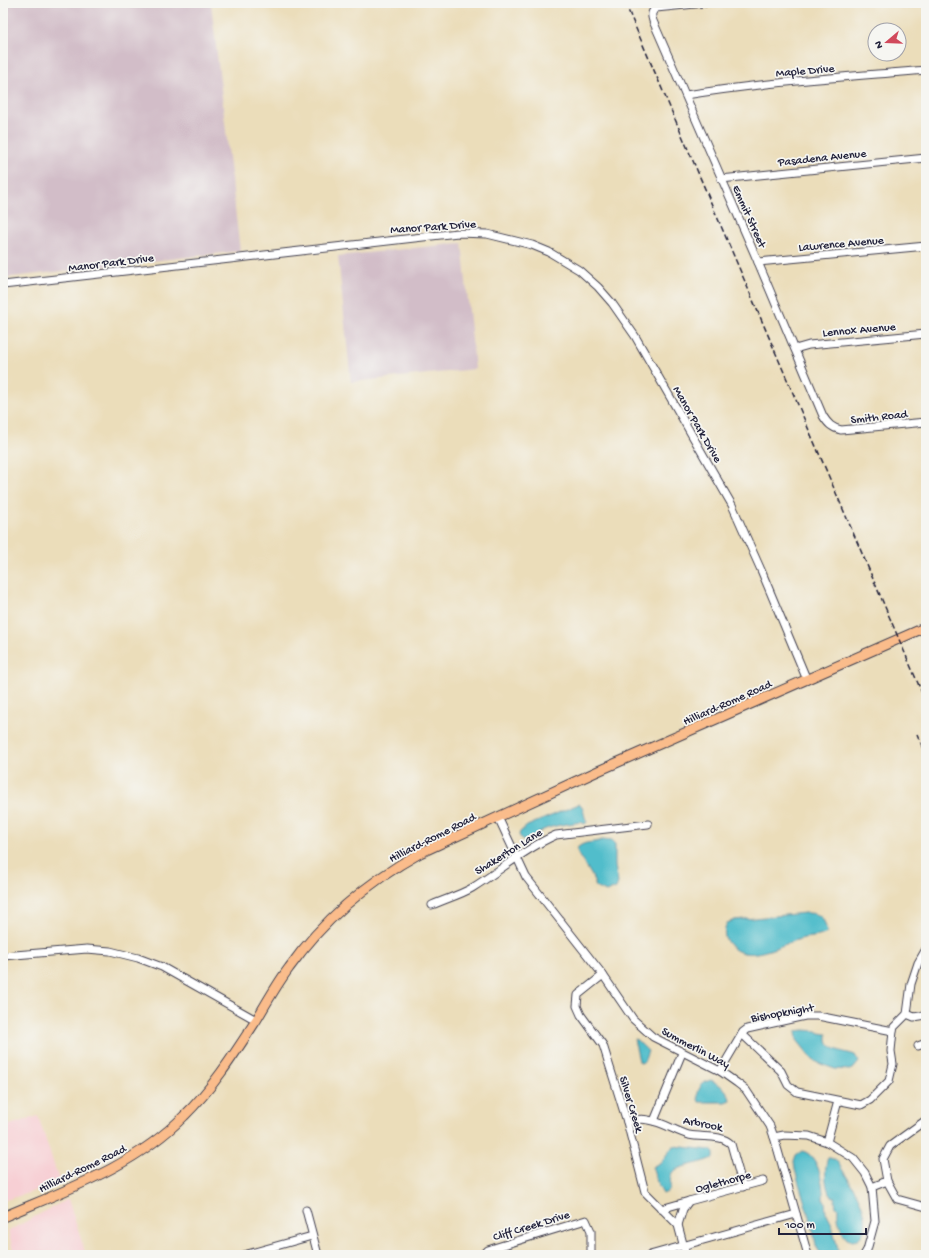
<svg xmlns="http://www.w3.org/2000/svg" width="929" height="1258" viewBox="0 0 929 1258" font-family="'Gochi Hand',sans-serif">
  <style>
    .built { fill: #f7cfd4 }
    .industrial { fill: #d2bdc8 }
    .water { fill: #51bdcb; stroke: #3a7083 }
    .lines { fill: none; stroke-linecap: round; stroke-linejoin: round }
    .minor-casing { stroke: #403e4e; stroke-width: 9 }
    .major-casing { stroke: #403e4e; stroke-width: 11 }
    .minor { stroke: #fff; stroke-width: 7 }
    .major { stroke: #fabc8b; stroke-width: 9 }
    .rail { stroke: #22223b; stroke-width: 1.5; stroke-dasharray: 6 3; stroke-linecap: butt }
    .labels { text-anchor: middle; stroke-width: 3.5; stroke-linejoin: round; paint-order: stroke }
    .street-label { font-size: 12px; fill: #22223b; stroke: #f6f6f2 }
  </style>
  <rect width="100%" height="100%" fill="#f6f6f2"/>
  <filter id="ink" filterUnits="userSpaceOnUse"><feTurbulence type="fractalNoise" baseFrequency=".025" numOctaves="2"/><feDisplacementMap in="SourceGraphic" scale="8" xChannelSelector="R" yChannelSelector="G"/><feConvolveMatrix kernelMatrix="1 2 1 2 8 2 1 2 1" color-interpolation-filters="sRGB"/></filter>
  <filter id="wash" filterUnits="userSpaceOnUse"><feTurbulence type="fractalNoise" baseFrequency=".012" numOctaves="4" result="noise"/><feDisplacementMap in="SourceGraphic" scale="16" xChannelSelector="R" yChannelSelector="G"/><feGaussianBlur stdDeviation="0.9" result="paint"/><feColorMatrix in="noise" values="0 0 0 0 0 0 0 0 0 0 0 0 0 0 0 0 0 1.4 0 .05"/><feComposite in="paint" operator="in"/></filter>
  <g filter="url(#wash)">
    <rect width="100%" height="100%" fill="#ebddba"/>
    <g class="built">
      <path d="M38 1116 60 1183 3 1201V1127Z"/>
      <path d="M68 1199 86 1255H14L8 1231Z"/>
    </g>
    <g class="industrial">
      <path d="M3 3H211L240 251 3 278Z"/>
      <path d="M462 243 475 369 351 382 338 256Z"/>
    </g>
    <g class="water">
      <path d="M579 804C585 809 583 815 587 822L585 824 581 822C569 824 554 825 543 830 536 833 530 839 523 841L519 835 520 832 527 826Z"/>
      <path d="M602 840 612 841 615 844V866L618 883 616 888 606 892 596 887 592 876 578 853 577 848C586 840 593 844 602 840Z"/>
      <path d="M805 913C821 913 824 917 827 932L825 934C818 937 811 937 804 938 782 943 746 967 728 943 723 936 724 930 727 923L735 920Z"/>
      <path d="M804 1030 817 1031 820 1033 827 1034C827 1036 827 1038 827 1040 829 1051 848 1052 855 1055L859 1062 853 1069 850 1070 835 1069 821 1064 813 1060 797 1040 796 1031Z"/>
      <path d="M634 1039 637 1040 648 1051 644 1062 640 1063 639 1061Z"/>
      <path d="M711 1080C720 1085 728 1089 730 1100L725 1102H699C695 1092 701 1082 711 1080Z"/>
      <path d="M673 1146 711 1150 714 1153V1157C706 1164 673 1165 671 1175 670 1181 671 1186 669 1191L663 1194 658 1185 652 1167 661 1162Z"/>
      <path d="M802 1151C819 1154 824 1186 823 1200L825 1201 826 1213 831 1222 838 1249 835 1255H823L817 1250 813 1230 795 1170 794 1161 796 1155Z"/>
      <path d="M828 1158H830L836 1160C846 1176 877 1217 861 1236 858 1240 852 1241 847 1239 840 1231 837 1219 838 1208L836 1207 835 1201 836 1198C834 1197 831 1196 830 1194 825 1188 824 1165 828 1158Z"/>
    </g>
  </g>
  <g filter="url(#ink)">
    <g class="lines">
      <defs>
        <g id="minor">
          <path d="M705 3 656 8C651 12 651 15 653 21L758 262 823 416C828 424 832 428 841 430L926 422"/>
          <path d="M686 95C765 82 846 77 926 70"/>
          <path d="M721 179 926 158"/>
          <path d="M758 262 926 246"/>
          <path d="M3 285 458 233 487 234 532 245 549 252 579 270 598 287 612 303 635 336 732 505 761 570 807 680"/>
          <path d="M795 349 809 345 926 334"/>
          <path d="M498 817 526 877 603 975 633 1019 653 1037 720 1071 737 1083 746 1090 770 1126 774 1137 808 1255"/>
          <path d="M432 905C445 899 460 895 472 888 500 871 526 848 556 835L648 824"/>
          <path d="M3 956 87 949 110 951 138 958 162 967 256 1020"/>
          <path d="M603 975 578 995 577 1006 581 1015 603 1045 627 1122 645 1192 678 1225 686 1255"/>
          <path d="M907 1014 914 1017 926 1015"/>
          <path d="M742 1034 781 1071 788 1085 797 1092 861 1105 870 1100 889 1081 893 1064 891 1051 893 1031 894 1027 907 1014 911 984 918 963 926 949"/>
          <path d="M918 1046 926 1043"/>
          <path d="M720 1071 743 1032 747 1029 805 1016H818L893 1031"/>
          <path d="M654 1121 682 1053"/>
          <path d="M627 1122C634 1120 640 1118 648 1120 663 1122 675 1131 689 1135 703 1138 721 1134 731 1144L743 1187"/>
          <path d="M774 1137 784 1135 809 1136 827 1142 853 1158 865 1173 872 1187 875 1221 867 1250 864 1255"/>
          <path d="M827 1142 838 1101"/>
          <path d="M887 1181 883 1159 890 1146 926 1120"/>
          <path d="M872 1187 887 1181 897 1199 926 1207"/>
          <path d="M661 1209 689 1201"/>
          <path d="M306 1210 318 1255"/>
          <path d="M678 1225 683 1209 689 1201 763 1181"/>
          <path d="M244 1255 312 1236"/>
          <path d="M483 1255 488 1250 497 1247 586 1220 591 1231V1255"/>
          <path d="M650 1255 796 1214"/>
        </g>
        <path id="major" d="M3 1217C66 1190 135 1166 184 1116 213 1088 235 1053 257 1019 267 1002 277 984 289 968 323 920 368 882 420 853L598 771 926 627"/>
      </defs>
      <use href="#minor" class="minor-casing"/>
      <use href="#major" class="major-casing"/>
      <use href="#minor" class="minor"/>
      <use href="#major" class="major"/>
      <g class="rail">
        <path d="M625 3 926 702"/>
        <path d="M917 734 926 756"/>
      </g>
    </g>
  </g>
  <g class="labels">
    <g class="street-label">
      <text transform="translate(805 70) rotate(-5)" y="4">Maple Drive</text>
      <text transform="translate(822 157) rotate(-6)" y="4">Pasadena Avenue</text>
      <text transform="translate(750 216) rotate(66)" y="4">Emmit Street</text>
      <text transform="translate(433 226) rotate(-4)" y="4">Manor Park Drive</text>
      <text transform="translate(841 243) rotate(-5)" y="4">Lawrence Avenue</text>
      <text transform="translate(111 262) rotate(-7)" y="4">Manor Park Drive</text>
      <text transform="translate(859 329) rotate(-5)" y="4">Lennox Avenue</text>
      <text transform="translate(879 416) rotate(-6)" y="4">Smith Road</text>
      <text transform="translate(698 424) rotate(60)" y="4">Manor Park Drive</text>
      <text transform="translate(727 702) rotate(-24)" y="4">Hilliard-Rome Road</text>
      <text transform="translate(432 837) rotate(-27)" y="4">Hilliard-Rome Road</text>
      <text transform="translate(508 851) rotate(-32)" y="4">Shakerton Lane</text>
      <text transform="translate(782 1012) rotate(-10)" y="4">Bishopknight</text>
      <text transform="translate(696 1047) rotate(28)" y="4">Summerlin Way</text>
      <text transform="translate(632 1104) rotate(73)" y="4">Silver Creek</text>
      <text transform="translate(703 1123) rotate(11)" y="4">Arbrook</text>
      <text transform="translate(82 1168) rotate(-26)" y="4">Hilliard-Rome Road</text>
      <text transform="translate(723 1181) rotate(-15)" y="4">Oglethorpe</text>
      <text transform="translate(531 1225) rotate(-17)" y="4">Cliff Creek Drive</text>
    </g>
  </g>
  <rect width="929" height="1258" fill="none" stroke="#f6f6f2" stroke-width="16"/>
  <g transform="translate(887 42) rotate(251)"><circle r="19" fill="#f6f6f2" stroke="#a1a1a9"/>
  <path d="M0-3L7 15L0 10L-7 15Z" fill="#d1495b"/>
  <text y="-6" font-size="11" font-weight="bold" text-anchor="middle" fill="#22223b">N</text>
  </g>
  <path d="M779 1228v6h87v-6" fill="none" stroke="#22223b" stroke-width="2"/>
  <text x="785" y="1228" font-size="12" fill="#22223b" stroke="#f6f6f2" stroke-width="3" paint-order="stroke">100 m</text>
</svg>
